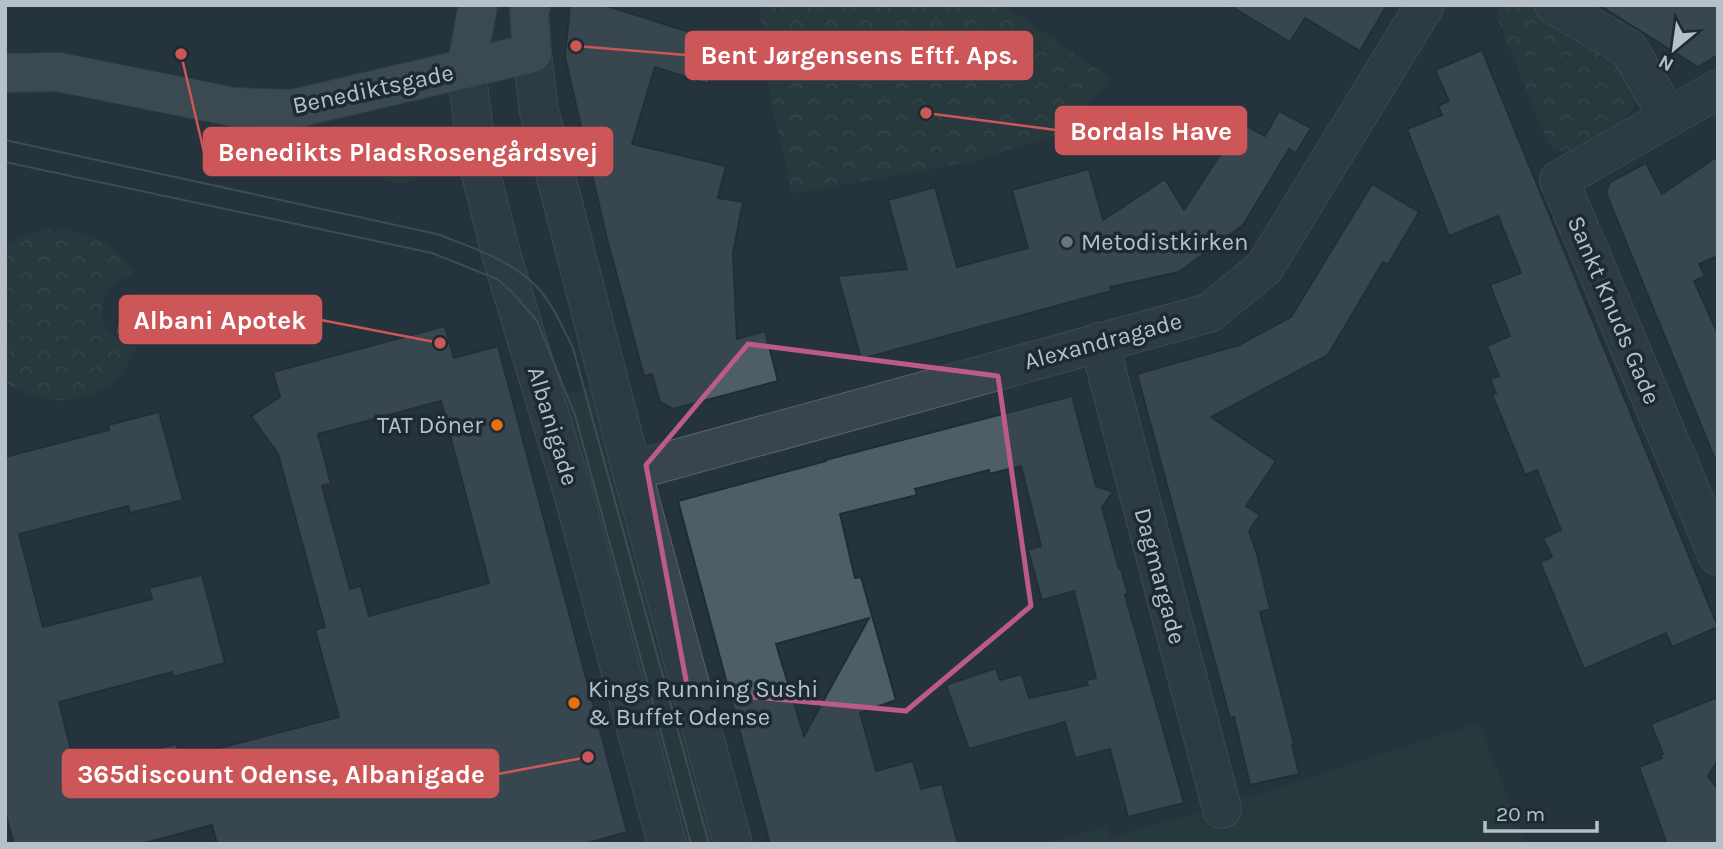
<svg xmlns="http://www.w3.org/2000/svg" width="1723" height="849" viewBox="0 0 1723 849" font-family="Karla,sans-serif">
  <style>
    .green { fill: #2a413e }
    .park { fill: url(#park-crowns) }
    .building { fill: #4e5e67; stroke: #202c34; stroke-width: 2; fill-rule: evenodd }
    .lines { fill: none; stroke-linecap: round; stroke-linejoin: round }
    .minor-casing { stroke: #57636b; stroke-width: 40 }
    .major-casing { stroke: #424e56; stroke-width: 40 }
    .minor { stroke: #39454d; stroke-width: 38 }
    .major { stroke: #57646c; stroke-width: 38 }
    .tram { stroke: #5b6a73; stroke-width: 2 }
    .marked { fill: none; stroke: #bd5b87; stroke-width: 5; stroke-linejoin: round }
    .worship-dot { fill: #6b7280; stroke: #1e2a32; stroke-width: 2.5 }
    .food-dot { fill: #e8710a; stroke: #1e2a32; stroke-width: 2.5 }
    .labels { text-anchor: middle; stroke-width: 7; stroke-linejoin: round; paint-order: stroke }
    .street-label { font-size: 24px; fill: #b5c0c8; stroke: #1e2a32 }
    .poi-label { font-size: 24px; fill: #b5c0c8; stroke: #1e2a32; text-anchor: start }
    .leader { fill: none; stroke: #cc5658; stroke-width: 2.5 }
    .callout-dot { fill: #cc5658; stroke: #1e2a32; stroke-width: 2.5 }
    .callout { fill: #cc5658; stroke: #cc5658; stroke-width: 2.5 }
    .callout-label { font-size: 26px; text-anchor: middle; font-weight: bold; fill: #fff }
  </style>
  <defs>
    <pattern id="park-crowns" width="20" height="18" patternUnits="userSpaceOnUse" patternTransform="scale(1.75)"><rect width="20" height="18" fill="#2a413e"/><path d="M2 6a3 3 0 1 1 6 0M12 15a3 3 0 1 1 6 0" fill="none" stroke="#475b58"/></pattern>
  </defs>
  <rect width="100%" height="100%" fill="#25333c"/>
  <g class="green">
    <circle cx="400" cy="160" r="24"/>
    <path d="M598 386 722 844H679L558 395Z"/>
    <path d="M1479 723 1526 844H1044L1106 827 1110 837 1195 814Z"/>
  </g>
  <g class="park">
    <path d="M759 5H1003L1111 78 1059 134 972 162 792 194 769 92Z"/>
    <path d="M1500 5H1534L1615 57 1636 89V101L1629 114 1592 142 1568 152 1559 151 1548 144 1497 17Z"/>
    <path d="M48 229C85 229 113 240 133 272 91 289 90 336 137 347 131 357 125 371 116 379 84 408 39 406 5 382V247L27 234Z"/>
  </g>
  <g class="building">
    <path d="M570 5H604L721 42 708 84 655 67 632 144 726 166 718 198 743 202 733 253 737 339 765 331 778 381 673 409 660 402 652 374 644 376 607 239 565 57Z"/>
    <path d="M1229 5H1387L1360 51 1305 18 1290 42Z"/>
    <path d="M1599 5H1718V55L1698 67Z"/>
    <path d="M1482 50 1718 627 1672 647 1666 633 1584 669 1540 562 1552 557 1543 538 1561 530 1537 470 1525 475 1492 394 1496 393 1490 379 1499 376 1487 346 1510 336 1490 285 1521 273 1498 216 1449 236 1407 129 1442 115 1438 106 1449 101 1435 70Z"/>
    <path d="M1279 111 1311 128 1296 153 1289 149 1243 225 1179 272 1110 287 1111 291 861 359 838 276 907 269 888 200 935 187 957 267 1028 248 1012 190 1089 169 1103 220 1165 179 1184 210 1241 123 1265 136Z"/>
    <path d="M1718 156V256L1699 264 1705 276 1694 281 1718 334 1717 464 1606 193 1610 182 1646 163 1662 194Z"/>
    <path d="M1372 184 1419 212 1388 265 1383 262 1328 355 1211 417 1276 461 1246 506 1260 515 1249 531 1257 554 1270 609 1260 612 1294 744 1292 745 1299 774 1250 785 1234 717 1230 718 1137 374 1239 345 1291 317Z"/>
    <path d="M124 294 164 303 154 343 115 334Z"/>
    <path d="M445 326 454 358 498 346 627 832 584 844H217L212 825 141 844H14L5 812V457L109 430 108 425 159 412 183 500 130 513 128 506 19 534 43 627 152 599 149 588 202 575 225 663 173 677 172 672 59 702 76 770 176 744 180 758 339 717 315 630 325 627 278 454 251 416 280 397 273 372ZM441 401 489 583 369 616 361 586 350 589 322 486 331 484 318 434Z"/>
    <path d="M1072 396 1096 486 1113 492 1102 507 1119 569H1121L1128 594 1125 595 1184 803 1128 817 1110 749 1075 758 1065 722 969 749 946 685 996 668 1000 680 1022 674 1029 698 1088 685 1086 680 1096 678 1074 591 1042 600 1028 550 1041 546 1021 466 989 474V470L915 489 917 495 840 514 855 578 861 577 896 700 860 713 876 771 913 761 921 789 942 784 958 844H770L678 501 826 461 825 460ZM869 618 804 736 776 644Z"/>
    <path d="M1718 697V760L1708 776 1718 790V844H1667L1639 767 1662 758 1660 755 1663 754 1651 724Z"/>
  </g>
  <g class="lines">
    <defs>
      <g id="minor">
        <path d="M1554 5 1629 49 1668 117"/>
        <path d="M532 53 539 111 632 471 733 844"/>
        <path d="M466 69 478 162 501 254 572 489 667 844"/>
        <path d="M1718 89 1559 180 1718 556"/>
        <path d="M1099 342 1222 809"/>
        <path d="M632 471 1209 313 1264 268 1425 5"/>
      </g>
      <g id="major">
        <path d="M466 69 478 5"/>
        <path d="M5 73 58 72 233 107 293 109 532 53 529 12 531 5"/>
      </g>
    </defs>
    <use href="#minor" class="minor-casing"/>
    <use href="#major" class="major-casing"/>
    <use href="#minor" class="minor"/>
    <use href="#major" class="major"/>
    <g class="tram">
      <path d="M5 140 437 234C470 247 506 258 533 283 551 300 562 326 573 348L709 844"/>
      <path d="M5 162 432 253 497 279 512 292 537 321 575 415 691 844"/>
    </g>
  </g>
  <path d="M0 0H1723V849H0ZM748 344 998 376 1031 606 906 711 688 691 646 465Z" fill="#25333c" fill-opacity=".55" fill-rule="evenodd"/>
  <path class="marked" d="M748 344 998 376 1031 606 906 711 688 691 646 465Z"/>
  <circle class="worship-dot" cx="1067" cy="242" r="7"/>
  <g class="food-dot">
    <circle cx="497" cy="425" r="7"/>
    <circle cx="574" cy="703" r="7"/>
  </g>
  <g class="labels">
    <g class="street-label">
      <text transform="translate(373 89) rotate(-12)" y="8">Benediktsgade</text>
      <text transform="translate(1614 310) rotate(67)" y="8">Sankt Knuds Gade</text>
      <text transform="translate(1103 341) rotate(-15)" y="8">Alexandragade</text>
      <text transform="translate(553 426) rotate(73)" y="8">Albanigade</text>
      <text transform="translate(1160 576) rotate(75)" y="8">Dagmargade</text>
    </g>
    <g class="poi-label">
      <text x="1081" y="250">Metodistkirken</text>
      <text x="483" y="433" text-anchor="end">TAT Döner</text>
      <text x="588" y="697">Kings Running Sushi<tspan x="588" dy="28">&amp; Buffet Odense</tspan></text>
    </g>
  </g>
  <path class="leader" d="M576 46L686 55M926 113L1056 130M181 54L204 152M440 343L321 320M588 757L498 774"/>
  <g class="callout-dot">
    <circle cx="576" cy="46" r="7"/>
    <circle cx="926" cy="113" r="7"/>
    <circle cx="181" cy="54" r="7"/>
    <circle cx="440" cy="343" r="7"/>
    <circle cx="588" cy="757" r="7"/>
  </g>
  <g class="callout">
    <rect x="686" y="32" width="346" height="47" rx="7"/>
    <rect x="1056" y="107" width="190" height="47" rx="7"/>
    <rect x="204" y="128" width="408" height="47" rx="7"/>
    <rect x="120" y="296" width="201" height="47" rx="7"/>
    <rect x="63" y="750" width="435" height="47" rx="7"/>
  </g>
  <g class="callout-label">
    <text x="859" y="64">Bent Jørgensens Eftf. Aps.</text>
    <text x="1151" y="140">Bordals Have</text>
    <text x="408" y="161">Benedikts PladsRosengårdsvej</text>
    <text x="220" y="329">Albani Apotek</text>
    <text x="281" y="783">365discount Odense, Albanigade</text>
  </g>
  <rect width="1723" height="849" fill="none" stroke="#b5c0c8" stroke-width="14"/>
  <g transform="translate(1674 49) rotate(209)" stroke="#1e2a32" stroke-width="5" paint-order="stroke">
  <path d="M0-5L12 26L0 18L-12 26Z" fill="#b5c0c8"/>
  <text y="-10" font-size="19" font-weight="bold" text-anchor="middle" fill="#b5c0c8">N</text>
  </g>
  <path d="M1485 821v10h112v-10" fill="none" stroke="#b5c0c8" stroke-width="3.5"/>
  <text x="1496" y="821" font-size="21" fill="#b5c0c8" stroke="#1e2a32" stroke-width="5" paint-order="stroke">20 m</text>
</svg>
